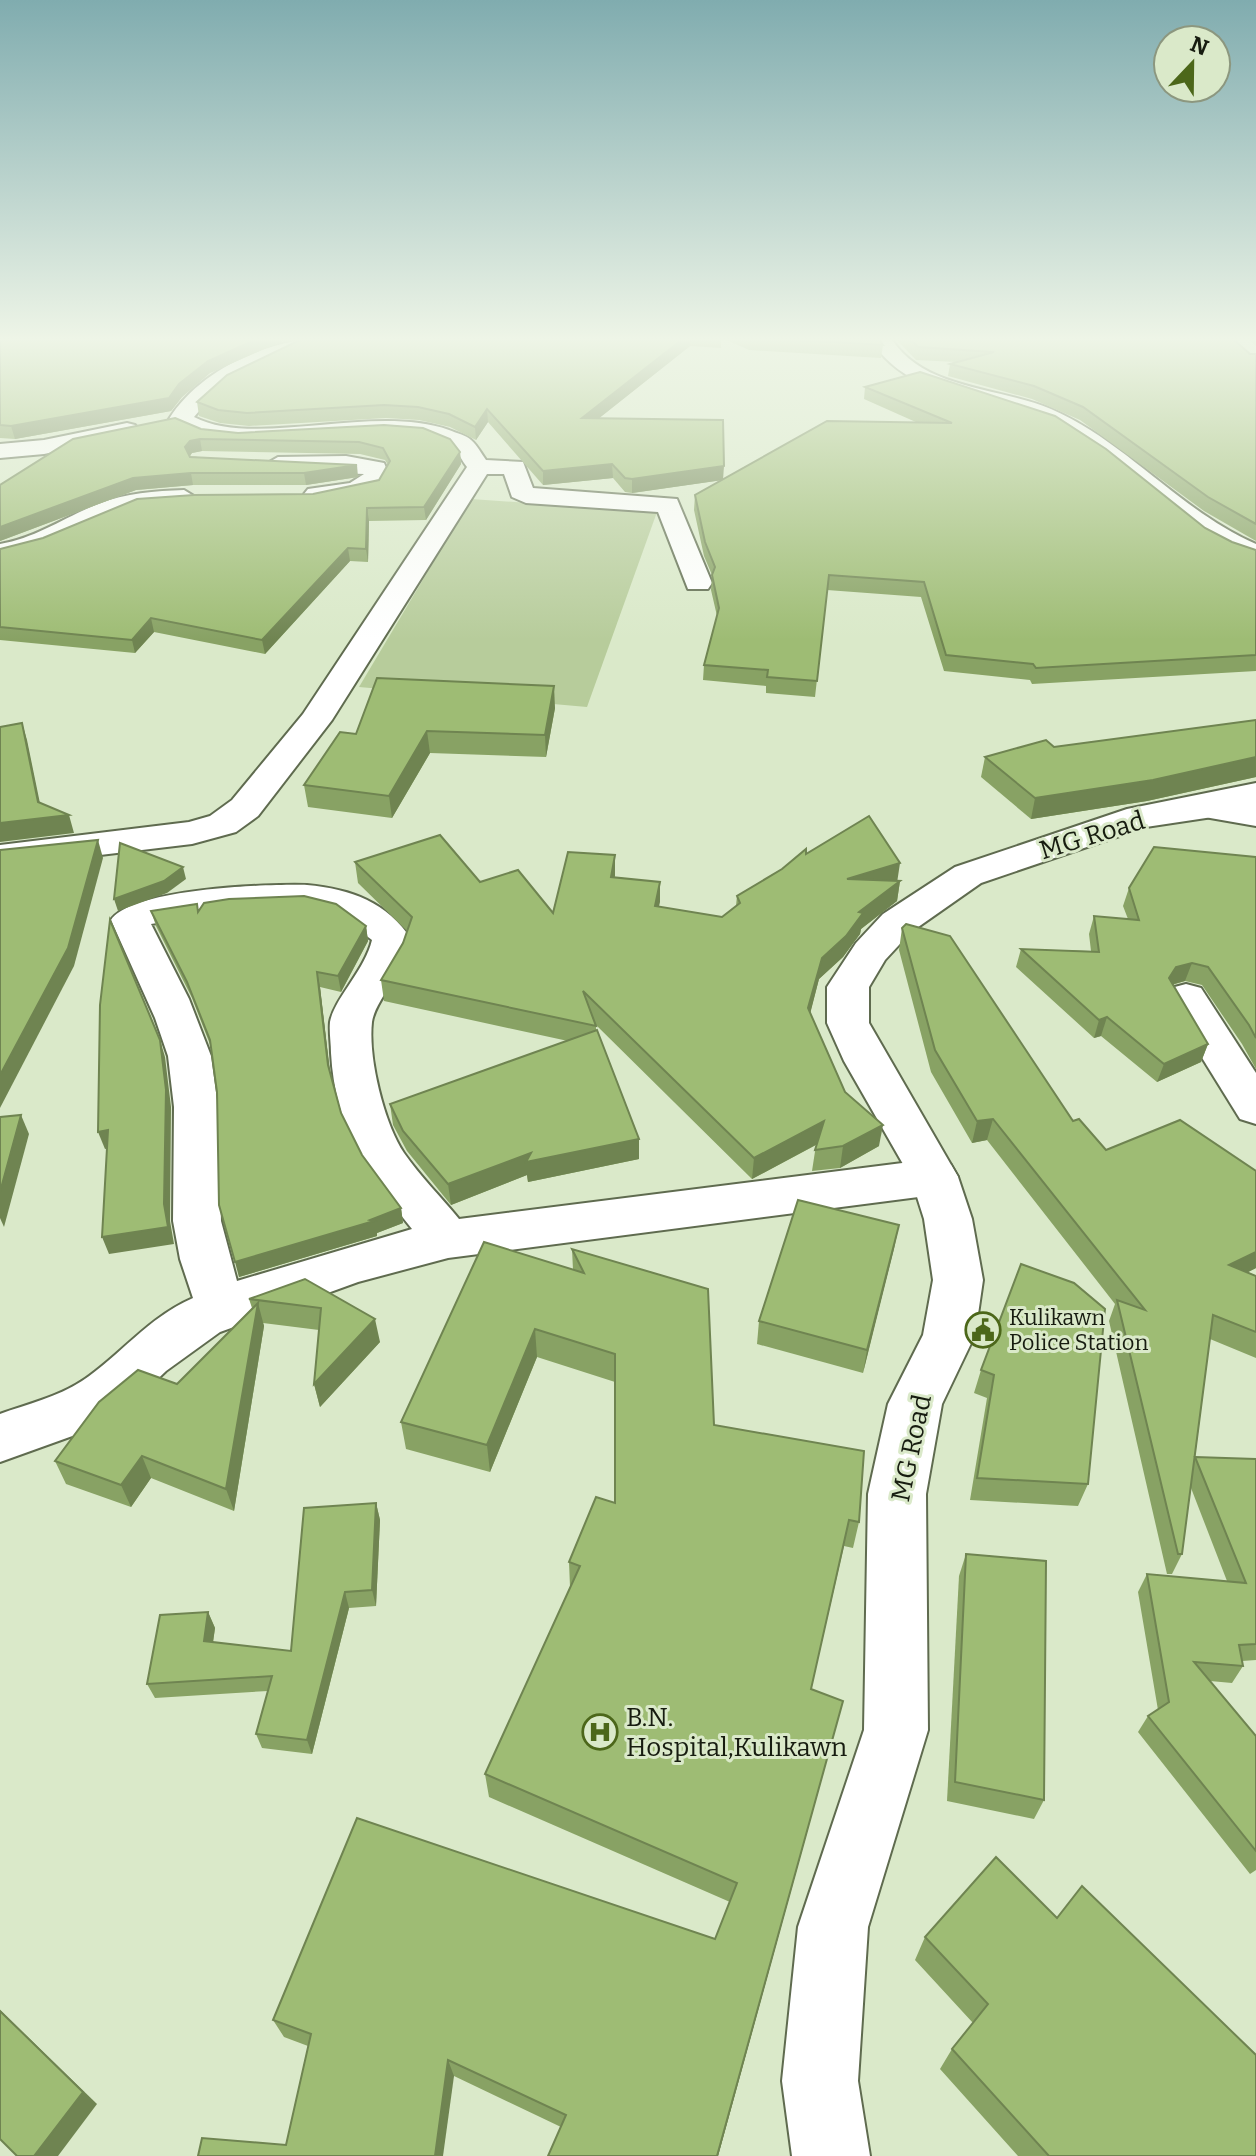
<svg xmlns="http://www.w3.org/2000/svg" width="1256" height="2156" viewBox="0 0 1256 2156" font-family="Bitter,serif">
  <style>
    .green { fill: #b7cc9b }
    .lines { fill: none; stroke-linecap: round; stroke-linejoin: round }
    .street-casing { stroke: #5f6b4f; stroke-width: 4 }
    .primary-casing { stroke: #5f6b4f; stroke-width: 4 }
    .street { fill: #fff; fill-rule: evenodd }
    .primary { fill: #fff; fill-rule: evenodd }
    .wall { fill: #88a264 }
    .shaded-wall { fill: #6f8451 }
    .building { fill: #9ebc74; stroke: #6f8451; stroke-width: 2 }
    .labels { text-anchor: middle; stroke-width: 6; stroke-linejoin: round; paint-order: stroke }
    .poi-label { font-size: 22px; fill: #171c10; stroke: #dae9c9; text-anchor: start }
    .near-street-label { font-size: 26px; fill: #171c10; stroke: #dae9c9 }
    .near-poi-label { font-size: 26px; fill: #171c10; stroke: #dae9c9; text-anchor: start }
  </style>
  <rect width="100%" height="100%" fill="#dae9c9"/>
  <path class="green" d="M471 499 657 512 587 707 359 687Z"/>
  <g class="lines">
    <defs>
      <g id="street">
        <path d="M328 338 228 385 211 397 194 417C255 449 373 403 449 430 456 433 466 435 471 440 477 445 481 453 486 460L523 462 533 488 677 499 712 583 708 589H688L658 512 526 503 512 497 504 474H487L332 720 258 816 236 832 192 844 0 867V845L189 822 210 816 232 800 303 714 467 467C462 461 458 451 452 447 391 406 209 475 169 419 200 369 271 338 328 338Z"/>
        <path d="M870 338H891C923 390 1000 387 1051 409 1127 442 1180 511 1256 544V564C1180 545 1124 462 1054 427 993 397 908 402 870 338Z"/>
        <path d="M127 423 135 425 139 430 135 435 44 454 0 458V444L44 440Z"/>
        <path d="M346 456 384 463 389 474C386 479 383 485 377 489 363 499 315 510 304 494L308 489 350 483 364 474 278 471 266 464 278 457Z"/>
        <path d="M184 490 197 498 193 503 131 511 51 547 0 560V544C36 538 65 517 98 504 126 493 155 491 184 490Z"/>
        <path d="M1206 796 1256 804V826L1193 815 1188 807 1193 799Z"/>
        <path d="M307 885C351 889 387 902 412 940 406 970 375 1000 372 1022 368 1058 384 1123 404 1153 420 1176 441 1197 459 1219L934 1159 951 1165 958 1177 951 1189 934 1195 448 1258 358 1282 220 1332 166 1371 123 1412 103 1425 0 1462V1414C27 1404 58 1397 82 1381 120 1356 147 1318 193 1298L180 1259 173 1221 174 1107 168 1056 155 1018 111 920C133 888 268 884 307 885ZM307 908 340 916 372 940C365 970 334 999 330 1022 329 1032 331 1043 331 1053 335 1128 367 1173 412 1229L237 1281 221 1221 218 1107 211 1056 189 999 151 924 232 911Z"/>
        <path d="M1186 984 1201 988 1256 1073V1124L1240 1119 1165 998 1171 988Z"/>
      </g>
      <path id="primary" d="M1256 783V805L1206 818 1146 827 981 883 911 932 885 960 869 987V1023L958 1177 972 1219 983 1280 975 1335 942 1404 926 1494 928 1730 868 1927 858 2081 870 2156H792L782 2081 798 1927 864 1730 868 1494 888 1404 923 1335 933 1280 924 1219 911 1178 844 1061 827 1023V987L856 943 883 914 955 867 1127 809Z"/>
    </defs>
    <use href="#street" class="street-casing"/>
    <use href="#primary" class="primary-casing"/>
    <use href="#street" class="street"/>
    <use href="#primary" class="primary"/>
  </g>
  <g class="wall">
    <path d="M0 338H289L210 373 182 397 171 411 15 439 0 438Z"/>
    <path d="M304 338H721V348L690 346 599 418 723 480 918 423 864 399 865 387 1205 528 1232 542 1256 550V671L1032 684 1030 680 944 671 921 597 827 590 815 697 766 693V686L703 680 704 665 717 616 711 590 712 575 704 556 694 510 695 495 722 480 632 493 625 492 613 478 543 485 488 422 476 440 450 427 419 420 386 418 249 426 220 423 199 416 197 402Z"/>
    <path d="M722 338H878L883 345 881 358 749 350Z"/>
    <path d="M895 338H1232L1250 354H1256V541L1204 511 1080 420 1032 399 948 376 950 364 956 362 916 360Z"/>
    <path d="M1247 338H1256V346Z"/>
    <path d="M384 425 460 452 461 464 426 520 369 521 368 562 350 561 265 654 154 632 135 653 0 640V549L313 494 379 480 388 465 385 460 360 454 202 451 192 453 190 456 358 477 306 485H193L136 490 0 541V485L201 429 238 433Z"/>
    <path d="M555 708 546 757 430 753 392 818 308 807 304 785 356 734Z"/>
    <path d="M1256 720V777L1147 801 1031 819 981 777 985 757Z"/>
    <path d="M806 854 900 881 897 901 861 929 860 934 843 957 819 979 810 1013 845 1092 879 1146 840 1168 812 1171 816 1145 752 1179 596 1025V1031L639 1139V1159L528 1182 527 1175 451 1205 407 1151 393 1125 390 1104 568 1041 384 1001 381 980 403 943 407 931 358 883 355 862 480 882 553 913 615 877 660 882 659 907 722 917 736 906 737 896Z"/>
    <path d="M1256 857V1069L1242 1044 1202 985 1185 981 1172 985 1208 1044 1201 1062 1157 1082 1101 1036 1094 1038 1016 967 1021 949 1091 951 1089 934 1094 916 1128 919 1123 906 1129 888Z"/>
    <path d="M151 911H199L366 926 368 941 341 992 320 987 330 1073 341 1113 362 1155 401 1208 403 1223 377 1233V1236L239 1277 211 1047 192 998 156 926Z"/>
    <path d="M902 928 1073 1121 1106 1150 1256 1171V1268L1248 1272 1256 1276V1358L1210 1339 1195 1457 1256 1459V1660L1242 1661 1243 1666 1232 1683 1210 1681 1256 1736V1870L1250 1874 1138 1732 1148 1716 1158 1710 1138 1592 1147 1574 1227 1581 1191 1488 1182 1554 1172 1574H1167L1109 1321 1115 1304 987 1140 972 1143 931 1072 899 950Z"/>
    <path d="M899 1225 863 1373 757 1344 759 1321Z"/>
    <path d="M572 1249 714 1425 859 1522 853 1548 844 1546 811 1689 843 1701 718 2156 561 2127 454 2076 286 2145 308 2046 284 2037 273 2020 715 1939 730 1902 489 1797 485 1774 570 1587 569 1562 615 1503V1382L537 1357 490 1472 406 1449 401 1422 573 1270Z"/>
    <path d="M305 1279 380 1342 320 1407 314 1384 319 1330 263 1323 264 1326 234 1511 151 1478 131 1507 66 1484 55 1461 177 1384 252 1308 249 1299Z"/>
    <path d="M1074 1283 1088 1484 1078 1506 970 1500 987 1398 974 1393 981 1370Z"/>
    <path d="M376 1503 380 1520 376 1606 349 1608 312 1754 262 1748 256 1734 268 1691 155 1698 147 1684 208 1612 215 1628 213 1642 291 1651Z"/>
    <path d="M966 1554 1044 1800 1034 1819 947 1801 959 1576Z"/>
    <path d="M925 1937 1256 2156H1018L940 2069 952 2049 973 2023 915 1960Z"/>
  </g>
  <g class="shaded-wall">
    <path d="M259 338H289L210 373 182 397 171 411 15 439 11 426 208 361Z"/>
    <path d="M684 338H690V346L583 431 582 418Z"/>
    <path d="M487 409 488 422 476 440 475 427Z"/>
    <path d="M200 439 202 451 192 453 187 459 185 447 190 441Z"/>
    <path d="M460 452 461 464 426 520 424 507Z"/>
    <path d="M612 464 613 478 543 485V471Z"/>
    <path d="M357 465 358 477 306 485 304 473Z"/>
    <path d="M724 466 723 480 632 493V479Z"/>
    <path d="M191 473 193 485 136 490 0 541V527L133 478Z"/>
    <path d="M367 508 369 521 368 562 366 549Z"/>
    <path d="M348 548 350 561 265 654 262 640Z"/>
    <path d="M151 618 154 632 135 653 132 640Z"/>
    <path d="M554 686 555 708 546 757 545 735Z"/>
    <path d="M22 723 27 740 43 818 69 815 74 833 0 842V823L38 802Z"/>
    <path d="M427 731 430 753 392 818 389 796Z"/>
    <path d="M1256 757V777L1147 801 1031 819 1035 798Z"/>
    <path d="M98 840 103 858 74 966 0 1108V1075Z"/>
    <path d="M615 855V876L611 898V877Z"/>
    <path d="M900 863 897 883 900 881 897 901 861 929 860 934 843 957 819 979 806 1030 808 1008 822 958 847 879Z"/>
    <path d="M183 867 186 879 167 893 118 911 114 899Z"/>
    <path d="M660 882V902L654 927 655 906Z"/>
    <path d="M366 926 368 941 341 992 338 976Z"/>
    <path d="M1192 963 1185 981 1170 985 1169 978 1176 967Z"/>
    <path d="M317 972 320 987 331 1080 328 1065Z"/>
    <path d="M1107 1017 1101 1036 1094 1038 1099 1020Z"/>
    <path d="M160 1040 165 1057 171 1107 170 1221 174 1244 109 1254 102 1237 164 1204Z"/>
    <path d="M1208 1044 1201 1062 1157 1082 1164 1064Z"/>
    <path d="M21 1115 29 1134 4 1227 0 1218V1192Z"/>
    <path d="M993 1119 987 1140 972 1143 977 1121Z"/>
    <path d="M824 1121 821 1142 752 1179 754 1158Z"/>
    <path d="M883 1125 879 1146 840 1168 843 1146Z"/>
    <path d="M108 1130 114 1147 105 1149 98 1132Z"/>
    <path d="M639 1139V1159L528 1182 527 1175 451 1205 448 1184 531 1153Z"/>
    <path d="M401 1208 403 1223 377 1233V1236L239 1277 235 1262 370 1220Z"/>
    <path d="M899 1225 894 1249 863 1373 867 1350Z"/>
    <path d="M1256 1252V1268L1219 1287 1229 1265Z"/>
    <path d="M258 1303 264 1326 234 1511 226 1489Z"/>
    <path d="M375 1319 380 1342 320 1407 314 1384Z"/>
    <path d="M535 1329 537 1357 490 1472 487 1445Z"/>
    <path d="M142 1456 151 1478 131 1507 121 1485Z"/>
    <path d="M376 1503 380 1520 376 1606 372 1590Z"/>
    <path d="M345 1592 349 1608 312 1754 307 1740Z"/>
    <path d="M208 1612 215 1628 211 1656 204 1641Z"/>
    <path d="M843 1701 718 2156H717Z"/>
    <path d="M0 2010 97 2104 58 2156H34Z"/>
    <path d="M448 2060 454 2076 443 2156H435Z"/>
  </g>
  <g class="building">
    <path d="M0 338H259L208 361 179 384 169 398 11 426 0 425Z"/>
    <path d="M304 338H684L582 418 723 420 724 466 632 479 625 478 612 464 543 471 487 409 475 427 449 414 418 407 384 405 247 413 218 410 197 402 227 375Z"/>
    <path d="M764 338H878L883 345Z"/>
    <path d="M909 338H1232L1250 354H1256V524L1208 497 1083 407 1034 386 950 364 994 352 918 347Z"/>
    <path d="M920 372 1055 416 1106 449 1205 528 1232 542 1256 550V655L1036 668 1033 664 946 655 924 582 829 575 817 681 767 677 768 670 704 665 719 608 712 575 715 567 705 542 695 495 827 421 952 423 865 387Z"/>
    <path d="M175 418 201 429 238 433 384 425 423 428 450 439 460 452 424 507 367 508 366 549 348 548 262 640 151 618 132 640 0 627V549L43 538 137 499 194 495 313 494 379 480 390 461 383 448 359 442 200 439 190 441 185 447 190 457 357 465 304 473H191L133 478 0 527V485L73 439Z"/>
    <path d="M377 678 554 686 545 735 427 731 389 796 304 785 340 732 356 734Z"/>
    <path d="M1256 720V757L1153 780 1035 798 985 757 1046 740 1054 747Z"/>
    <path d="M22 723 38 802 69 815 0 823V727Z"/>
    <path d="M869 816 900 863 847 879 900 881 859 912 863 913 846 936 822 958 808 1008 845 1092 883 1125 843 1146 815 1150 824 1121 754 1158 583 991 596 1026 381 980 403 943 412 917 355 862 440 835 480 882 518 870 553 913 568 852 615 855 611 877 660 882 655 906 722 917 740 903 737 896 782 869 806 849V854Z"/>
    <path d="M98 840 68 948 0 1075V850Z"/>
    <path d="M120 843 183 867 164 881 114 899Z"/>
    <path d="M1154 847 1256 857V1038L1249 1025 1208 967 1192 963 1176 967 1169 978 1208 1044 1164 1064 1107 1017 1099 1020 1021 949 1099 952 1094 916 1139 920 1129 888Z"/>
    <path d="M304 896 336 904 366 926 338 976 317 972 328 1065 341 1113 362 1155 401 1208 370 1220 374 1221 235 1262 219 1205 217 1092 210 1040 187 982 151 911 197 904 198 912 204 903 229 899Z"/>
    <path d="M110 920 160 1040 166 1090 164 1204 168 1227 102 1237 108 1130 98 1132 100 1005Z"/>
    <path d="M906 924 950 936 1073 1121 1079 1119 1106 1150 1180 1120 1256 1171V1252L1229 1265 1256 1276V1332L1213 1315 1182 1554H1178L1117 1300 1145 1310 993 1119 977 1121 935 1050 902 928Z"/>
    <path d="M597 1030 639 1139 526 1162 531 1153 448 1184 403 1131 390 1104Z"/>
    <path d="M21 1115 0 1192V1117Z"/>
    <path d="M798 1200 899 1225 867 1350 759 1321Z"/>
    <path d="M484 1242 584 1273 572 1249 708 1289 714 1425 864 1451 859 1522 849 1520 811 1689 843 1701 717 2156H548L566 2115 448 2060 435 2156H198L202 2138 286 2145 311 2034 273 2020 357 1818 715 1939 737 1883 485 1774 580 1566 569 1562 596 1497 615 1503V1354L535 1329 487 1445 401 1422Z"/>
    <path d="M1021 1264 1074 1283 1105 1309 1088 1484 977 1478 994 1375 981 1370Z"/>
    <path d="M305 1279 375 1319 314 1384 321 1308 249 1299Z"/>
    <path d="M258 1303 226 1489 142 1456 121 1485 55 1461 99 1402 138 1370 177 1384Z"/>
    <path d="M1195 1457 1256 1459V1644L1239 1645 1243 1666 1194 1662 1256 1736V1851L1148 1716 1169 1702 1147 1574 1246 1583Z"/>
    <path d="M376 1503 372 1590 345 1592 307 1740 256 1734 272 1676 147 1684 160 1615 208 1612 204 1641 291 1651 304 1508Z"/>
    <path d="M966 1554 1046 1561 1044 1800 955 1782Z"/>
    <path d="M996 1857 1057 1918 1082 1886 1256 2055V2156H1049L952 2049 988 2004 925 1937Z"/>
    <path d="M0 2011 83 2092 34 2156H17L0 2139Z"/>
  </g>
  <linearGradient id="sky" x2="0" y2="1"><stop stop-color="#80acaf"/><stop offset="0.53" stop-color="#eef5e7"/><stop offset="1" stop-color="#eef5e7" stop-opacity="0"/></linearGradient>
  <rect width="1256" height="640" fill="url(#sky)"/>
  <defs>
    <symbol id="civic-ring" viewBox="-11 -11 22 22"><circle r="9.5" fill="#dae9c9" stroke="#4c671a" stroke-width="1.5"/><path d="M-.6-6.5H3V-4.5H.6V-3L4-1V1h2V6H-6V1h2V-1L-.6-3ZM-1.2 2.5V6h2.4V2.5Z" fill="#4c671a"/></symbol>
    <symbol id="hospital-ring" viewBox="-11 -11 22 22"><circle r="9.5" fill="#dae9c9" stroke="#4c671a" stroke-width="1.5"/><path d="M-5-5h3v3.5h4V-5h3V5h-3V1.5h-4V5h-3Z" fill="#4c671a"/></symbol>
  </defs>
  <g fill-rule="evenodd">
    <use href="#civic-ring" x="963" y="1310" width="40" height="40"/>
    <use href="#hospital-ring" x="580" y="1712" width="40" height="40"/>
  </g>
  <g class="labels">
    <g class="poi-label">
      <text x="1009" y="1325">Kulikawn<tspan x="1009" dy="25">Police Station</tspan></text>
    </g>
    <g class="near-street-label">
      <text transform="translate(1092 835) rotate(-17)" y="9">MG Road</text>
      <text transform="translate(911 1448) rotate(-78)" y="9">MG Road</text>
    </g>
    <g class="near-poi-label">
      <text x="626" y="1726">B.N.<tspan x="626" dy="30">Hospital,Kulikawn</tspan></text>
    </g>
  </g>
  <g transform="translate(1192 64) rotate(22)"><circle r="38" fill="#dae9c9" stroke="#8c977f" stroke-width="2"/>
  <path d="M0-6L14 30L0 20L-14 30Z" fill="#4c671a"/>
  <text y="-12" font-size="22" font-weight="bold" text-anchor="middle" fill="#171c10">N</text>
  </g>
</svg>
